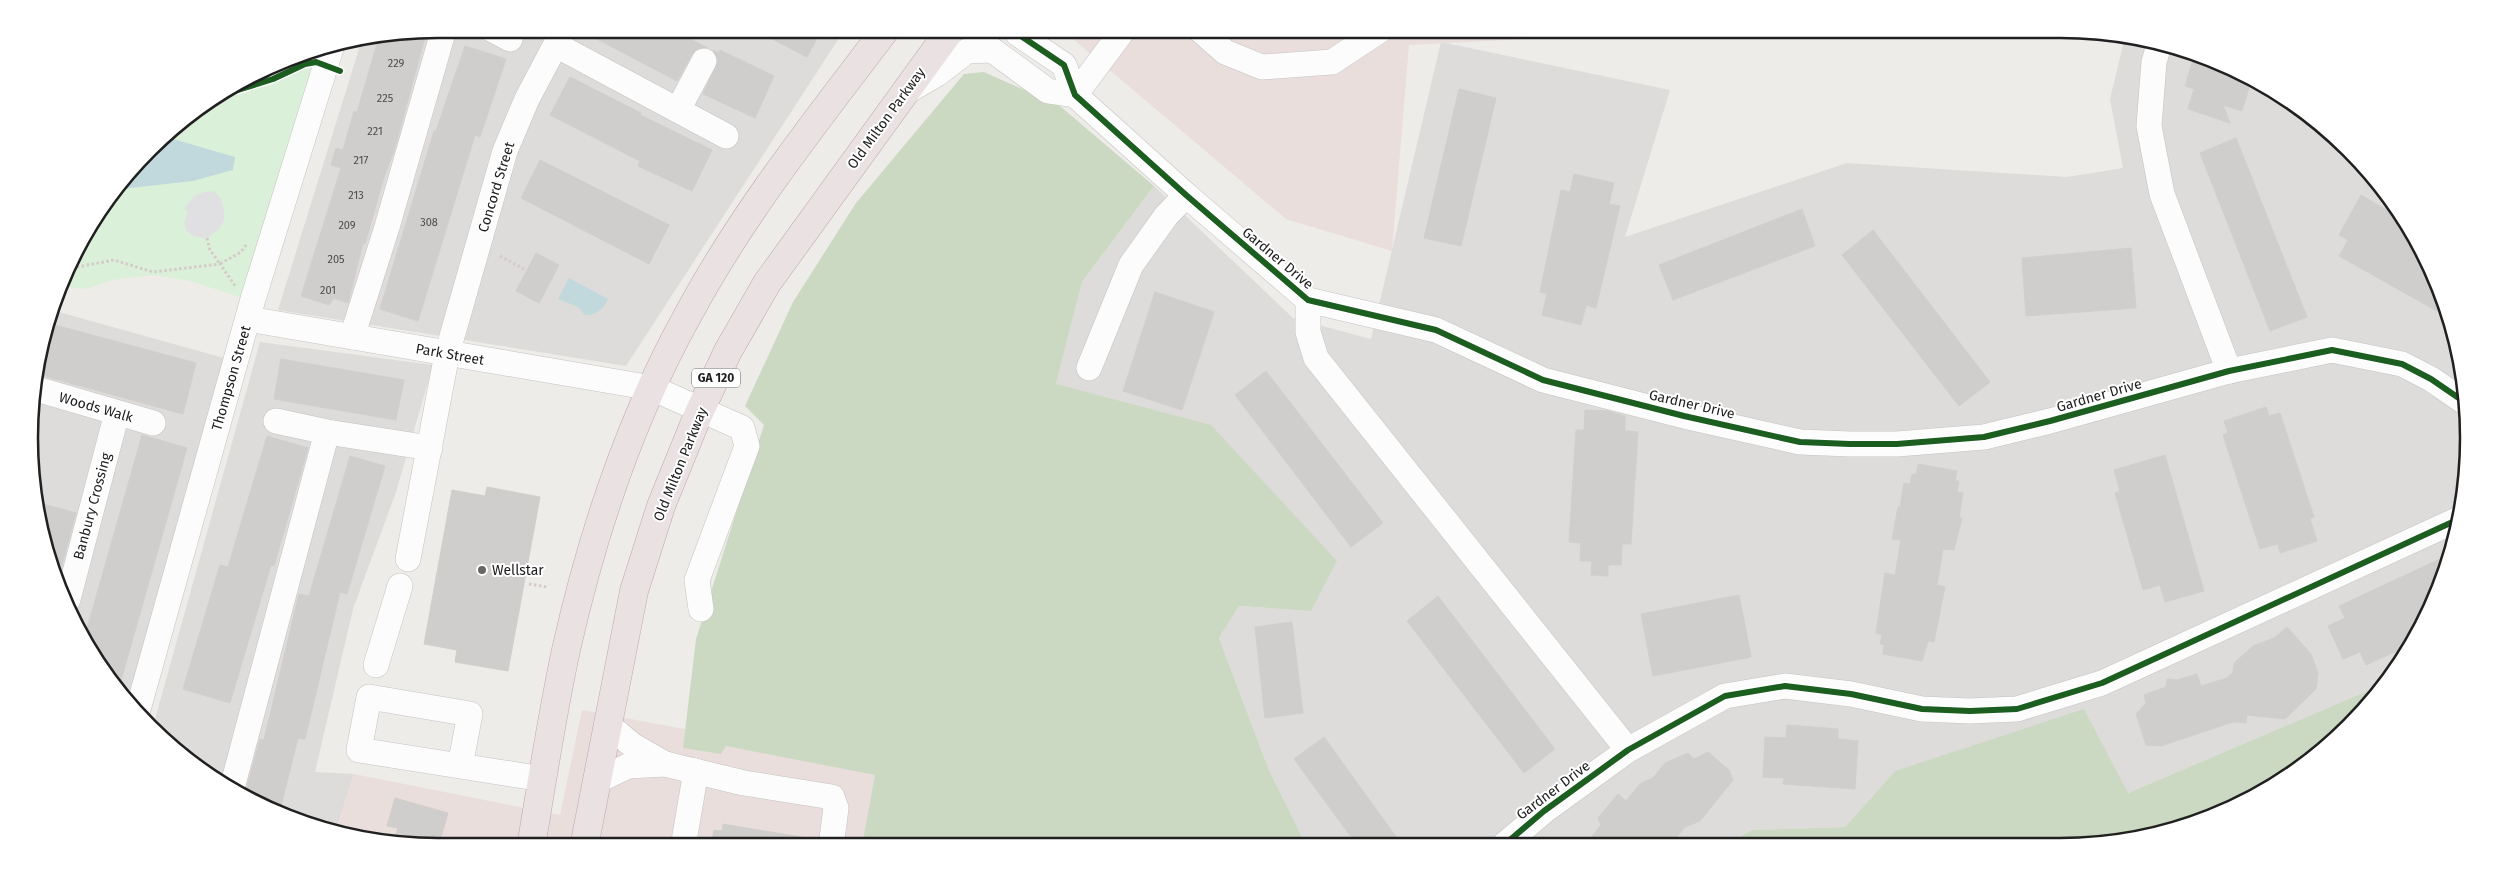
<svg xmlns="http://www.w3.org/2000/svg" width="2498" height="876" viewBox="0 0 2498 876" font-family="'Fira Sans',sans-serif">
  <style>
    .residential { fill: #dddcda }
    .commercial { fill: #eadedd }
    .forest { fill: #ccd9c2 }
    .park { fill: #dbf0d8 }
    .plaza { fill: #e0e0e3 }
    .water { fill: #c1d9dc }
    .building { fill: #d0cecc; stroke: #d1cecb }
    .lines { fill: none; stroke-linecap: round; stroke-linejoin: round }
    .minor-casing { stroke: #c4c3c1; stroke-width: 26 }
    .highway-casing { stroke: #bfa4ae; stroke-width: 29 }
    .path { stroke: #d5cac9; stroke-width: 3; stroke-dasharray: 2.5 2.5; stroke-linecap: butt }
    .minor { stroke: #fcfcfc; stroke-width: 25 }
    .highway { stroke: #e9e1e2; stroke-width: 28 }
    .cycleway-casing { stroke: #fff; stroke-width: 9 }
    .cycleway { stroke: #1b5e20; stroke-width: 6 }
    .poi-dot { fill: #686766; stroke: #fff; stroke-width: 2 }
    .labels { text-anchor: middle; stroke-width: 4; stroke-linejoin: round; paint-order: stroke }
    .number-label { font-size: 11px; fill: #4c4c4b }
    .shield { fill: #fff; stroke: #636363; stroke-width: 1 }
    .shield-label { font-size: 12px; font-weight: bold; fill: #202020 }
    .street-label { font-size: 14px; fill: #202020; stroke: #fff }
    .poi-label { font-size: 14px; fill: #202020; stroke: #fff; text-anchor: start }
    .rim { fill: none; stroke: #202020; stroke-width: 2.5 }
  </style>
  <rect width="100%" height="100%" fill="#eeece9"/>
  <g class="residential">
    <path d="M438 29H845L626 366 278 310 363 36Z"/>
    <path d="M2125 37 2166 43 2241 71 2309 113 2367 168 2414 233 2447 306 2466 384 2468 464 2455 544 2414 643 2379 686 2128 793 1895 771 1845 827 1752 830 1724 845H1306L1269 770 1219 638 1239 606 1311 611 1056 384 1082 282 1154 186 1293 318 1371 339 1441 42 1670 90 1625 237 1847 163 2067 177 2123 168 2110 99Z"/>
    <path d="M55 311 224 358 132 707 98 666 43 544 30 465 32 385Z"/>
    <path d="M260 342 433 365 396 492 353 609 315 772 354 774 335 834 210 778 152 730Z"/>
  </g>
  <g class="commercial">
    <path d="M1061 29H1682V31L1409 45 1392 251 1286 219Z"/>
    <path d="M582 710 884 766 867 846 438 847 335 834 354 774 560 815Z"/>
  </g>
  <g class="forest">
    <path d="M984 72 1060 106 1154 186 1082 282 1056 384 1211 425 1337 561 1311 611 1239 606 1219 638 1269 770 1306 845 862 846 875 775 726 746 721 754 683 748 696 639 764 425 745 406 793 302 856 203 964 74Z"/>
    <path d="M2379 686 2330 745 2241 805 2114 844 1724 845 1752 830 1845 827 1895 771 2084 709 2128 793Z"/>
  </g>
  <path class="park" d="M318 55 243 298 190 281 153 275 112 280 86 289 62 287 71 257 113 189 168 131 282 60Z"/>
  <path class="plaza" d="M214 191 221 199 224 209V220L219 229 207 238 193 236 186 230 184 222 188 212 184 209 194 196 204 192Z"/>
  <g class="water">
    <path d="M160 139H173L235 157 233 170 193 181 113 190Z"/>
    <path d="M569 278 608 299C604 309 597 315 585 315L578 307 558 299Z"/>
  </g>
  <g class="building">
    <path d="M578 29H671L708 48 697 49 692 54 677 81Z"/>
    <path d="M753 29H822L807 57Z"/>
    <path d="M427 30 394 151 383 180 365 244 363 243 348 303 334 298 329 305 301 296 341 168 331 165 336 148 343 150 354 111 357 112 380 34Z"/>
    <path d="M465 46 506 59 480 137 475 135 418 321 380 309 434 131H436Z"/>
    <path d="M713 50 719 53 720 50 774 76 755 118 703 94 718 61Z"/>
    <path d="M2195 54 2241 71 2252 78 2242 111 2223 105 2230 123 2188 109 2194 89 2185 86Z"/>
    <path d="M570 77 641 113 640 115 712 150 692 191 638 166 640 161 550 115Z"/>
    <path d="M1459 89 1496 98 1461 246 1424 238Z"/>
    <path d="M2236 138 2307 317 2270 331 2200 153Z"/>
    <path d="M540 160 669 225 649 264 521 198Z"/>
    <path d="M1574 174 1614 183 1609 204 1620 206 1596 308 1586 305 1581 325 1542 315 1547 294 1540 292 1561 190 1570 192Z"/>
    <path d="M2361 195 2405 221 2414 233 2447 306 2451 319 2339 256 2348 240 2339 235Z"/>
    <path d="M1802 209 1815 246 1673 300 1659 265Z"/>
    <path d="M1873 230 1990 382 1959 406 1842 255Z"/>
    <path d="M2131 248 2136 308 2026 316 2022 258Z"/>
    <path d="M536 253 559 265 539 303 516 291Z"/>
    <path d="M1155 292 1214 312 1182 410 1123 391Z"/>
    <path d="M51 324 196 363 183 414 37 374Z"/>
    <path d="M281 359 404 380 396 420 274 399Z"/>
    <path d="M1266 371 1383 523 1351 547 1235 395Z"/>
    <path d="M2266 407 2269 416 2280 413 2314 517 2310 519 2317 541 2280 553 2278 544 2260 549 2223 435 2228 433 2224 421Z"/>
    <path d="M1585 410 1608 411 1625 416V431L1638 432 1631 544H1622L1621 565H1608V576L1591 575 1592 561H1580L1581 543 1569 542 1576 430H1584Z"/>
    <path d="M142 435 187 448 118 691 98 666 85 636Z"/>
    <path d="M267 436 308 448 274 566 271 565 230 703 183 689 220 565 228 567Z"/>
    <path d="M2165 455 2204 591 2165 602 2160 585 2143 590 2115 493 2120 491 2114 470Z"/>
    <path d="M350 456 385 466 347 594 340 592 305 739 298 738 280 810 245 794 260 739 264 740 299 594 309 596Z"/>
    <path d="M1918 464 1957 471 1955 481H1959L1957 492 1963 493 1959 518H1962L1954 550 1943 549 1937 585 1945 587 1934 642 1928 641 1922 661 1883 654 1884 645 1880 644 1882 635 1876 633 1885 573 1895 575 1901 540 1892 539 1898 507H1900L1904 483 1910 484 1912 474H1916Z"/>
    <path d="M487 487 540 497 508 671 455 662 457 650 424 644 452 490 485 496Z"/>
    <path d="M36 502 76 513 58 579 43 544Z"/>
    <path d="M2440 559 2445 569 2414 643 2366 665 2360 652 2343 659 2328 626 2345 618 2339 606Z"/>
    <path d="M1739 595 1751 657 1653 676 1641 614Z"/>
    <path d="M1438 596 1555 749 1524 773 1407 621Z"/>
    <path d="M1292 622 1303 713 1265 718 1255 627Z"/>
    <path d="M2287 627 2311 654 2318 673 2316 689 2285 719 2247 715 2246 723 2233 722 2161 746 2146 745 2136 714 2146 703 2144 695 2166 687 2167 679 2177 680 2197 674 2201 686 2227 678 2233 672 2234 663 2253 646 2274 638Z"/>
    <path d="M1787 725 1838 729V739L1858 741 1855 789 1783 784 1784 778 1763 777 1765 737 1786 738Z"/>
    <path d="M1324 737 1402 845H1357L1294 759Z"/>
    <path d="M1708 752 1729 770 1733 780 1700 821 1685 827 1672 843 1585 845 1601 825 1598 818 1618 794 1626 801 1641 783 1653 778 1665 763 1688 753 1694 759Z"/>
    <path d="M395 798 448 813 440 841 429 839 427 846 394 841 398 828 387 826Z"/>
    <path d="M723 824 807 838V846L711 847 714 830 722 831Z"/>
  </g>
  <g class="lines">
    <defs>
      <g id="minor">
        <path d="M491 29 510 39"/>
        <path d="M1014 29 1018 34 1064 65 1075 95 1186 195 1308 300 1436 330 1543 380 1684 416 1800 442 1850 444H1897L1984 437 2050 421 2229 371 2332 350 2402 364 2431 379 2466 403"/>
        <path d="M1199 29 1225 52 1262 67 1332 62 1382 29"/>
        <path d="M2160 42 2154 62 2149 126 2162 194 2229 371"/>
        <path d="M556 45 726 136"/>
        <path d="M906 92 937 74 967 51 992 50 1048 91 1075 95"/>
        <path d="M1075 95 1124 29"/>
        <path d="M678 110 704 61"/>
        <path d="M1308 300V332L1316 358 1628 750"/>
        <path d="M248 319 652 388 742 428 747 446 697 580 701 609"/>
        <path d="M352 337 387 227 444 29"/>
        <path d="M1089 368 1131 265 1166 216 1186 195"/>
        <path d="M40 390 153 423"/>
        <path d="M276 421 327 432 430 448"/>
        <path d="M408 559 447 354 505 151 527 99 564 29"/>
        <path d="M68 599 117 413"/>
        <path d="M376 665 400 586"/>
        <path d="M137 713 253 299 332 45"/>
        <path d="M607 724 632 745 665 764"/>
        <path d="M460 766 470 714 369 697 359 750 543 779"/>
        <path d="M597 781 628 766 665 764 744 783 832 797 836 808 831 846"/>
        <path d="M232 788 327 432"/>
        <path d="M1504 845 1544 811 1628 750 1725 696 1785 686 1851 694 1922 709 1970 711 2017 709 2102 683 2459 519"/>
        <path d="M683 847 696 771"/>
      </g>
      <g id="highway">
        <path d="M531 847C542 781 552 715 566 650 592 534 631 417 689 313 744 211 817 120 886 29"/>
        <path d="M584 847 634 591 661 506 698 415 728 351 767 283 951 29"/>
      </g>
    </defs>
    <use href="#minor" class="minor-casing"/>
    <use href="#highway" class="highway-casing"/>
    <g class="path">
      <path d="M207 238 210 250 220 264 241 252 246 245"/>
      <path d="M500 256 524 269"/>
      <path d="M67 269 114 260 153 272 220 264 236 287"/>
      <path d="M529 584 547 587"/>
    </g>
    <use href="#minor" class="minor"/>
    <use href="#highway" class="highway"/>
    <defs>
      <g id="cycleway">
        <path d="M1014 29 1018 34 1064 65 1075 95 1186 195 1308 300 1436 330 1543 380 1684 416 1800 442 1850 444H1897L1984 437 2050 421 2229 371 2332 350 2402 364 2431 379 2466 403"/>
        <path d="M228 93 273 79 305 64 316 62 340 71"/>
        <path d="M1504 845 1544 811 1628 750 1725 696 1785 686 1851 694 1922 709 1970 711 2017 709 2102 683 2459 519"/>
      </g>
    </defs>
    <use href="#cycleway" class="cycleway-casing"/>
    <use href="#cycleway" class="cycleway"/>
  </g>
  <circle class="poi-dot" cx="482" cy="570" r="5"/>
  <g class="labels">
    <g class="number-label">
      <text x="396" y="67">229</text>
      <text x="385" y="102">225</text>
      <text x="375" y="135">221</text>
      <text x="361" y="164">217</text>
      <text x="356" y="199">213</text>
      <text x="429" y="226">308</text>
      <text x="347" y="229">209</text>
      <text x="336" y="263">205</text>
      <text x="328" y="294">201</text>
    </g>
    <rect class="shield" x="692" y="368.5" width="48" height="19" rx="4"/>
    <g class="shield-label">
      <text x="716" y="382">GA 120</text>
    </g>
    <g class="street-label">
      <text transform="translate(886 118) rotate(-54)" y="5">Old Milton Parkway</text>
      <text transform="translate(496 187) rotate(-73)" y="5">Concord Street</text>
      <text transform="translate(1278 258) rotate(40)" y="5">Gardner Drive</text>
      <text transform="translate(450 354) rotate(10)" y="5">Park Street</text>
      <text transform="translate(231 378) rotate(-74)" y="5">Thompson Street</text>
      <text transform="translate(2099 395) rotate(-16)" y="5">Gardner Drive</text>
      <text transform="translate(1692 404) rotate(13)" y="5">Gardner Drive</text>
      <text transform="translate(96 407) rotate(16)" y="5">Woods Walk</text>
      <text transform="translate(680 464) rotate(-68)" y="5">Old Milton Parkway</text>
      <text transform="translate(92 506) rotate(-75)" y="5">Banbury Crossing</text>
      <text transform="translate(1553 790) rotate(-37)" y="5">Gardner Drive</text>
    </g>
    <g class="poi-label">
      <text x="492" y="575">Wellstar</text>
    </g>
  </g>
  <path d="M0 0H2498V876H0ZM438 38H2060A400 400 0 0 1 2460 438V438A400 400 0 0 1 2060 838H438A400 400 0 0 1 38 438V438A400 400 0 0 1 438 38Z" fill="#fff" fill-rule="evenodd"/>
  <path class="rim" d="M438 38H2060A400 400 0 0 1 2460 438V438A400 400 0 0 1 2060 838H438A400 400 0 0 1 38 438V438A400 400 0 0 1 438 38Z"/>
</svg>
